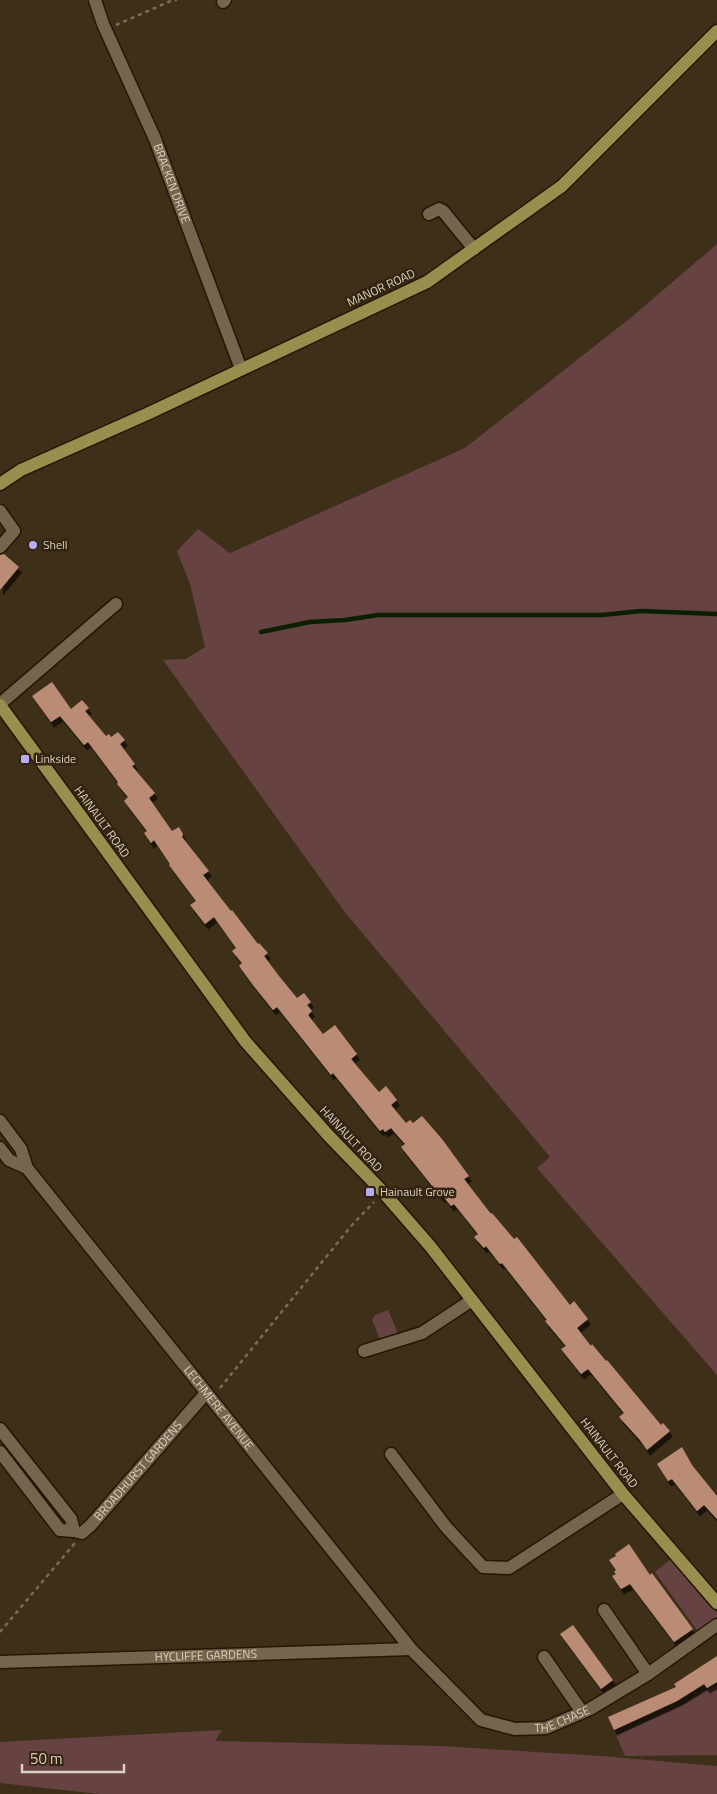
<svg xmlns="http://www.w3.org/2000/svg" width="717" height="1794" viewBox="0 0 717 1794" font-family="'Titillium Web',sans-serif">
  <style>
    .green { fill: #664243 }
    .lines { fill: none; stroke-linecap: round; stroke-linejoin: round }
    .stream { stroke: #0b2000; stroke-width: 4.5 }
    .building { fill: #ba8b74; filter: url(#shadow) }
    .minor-casing { stroke: #241703; stroke-width: 15 }
    .major-casing { stroke: #241703; stroke-width: 15 }
    .path { stroke: #796c59; stroke-width: 2.5; stroke-dasharray: 4 4; stroke-linecap: butt }
    .minor { stroke: #75654d; stroke-width: 12 }
    .major { stroke: #988e4e; stroke-width: 12 }
    .poi-dot { fill: #b8abf7; stroke: #33250f; stroke-width: 2 }
    .labels { text-anchor: middle; stroke-width: 5; stroke-linejoin: round; paint-order: stroke }
    .street-label { font-size: 12px; fill: #dad1c4; stroke: #33250f }
    .poi-label { font-size: 12px; fill: #dad1c4; stroke: #33250f; text-anchor: start }
  </style>
  <defs>
    <filter id="shadow"><feDropShadow dx="3" dy="5.5" stdDeviation="0" flood-color="#0009"/></filter>
  </defs>
  <rect width="100%" height="100%" fill="#3e2f19"/>
  <g class="green">
    <path d="M717 244V1375L537 1168 550 1157 344 911 163 660 186 659 205 647 190 584 177 551 198 529 230 553 465 448 634 315Z"/>
    <path d="M388 1310 398 1333 382 1339 379 1337 372 1320 375 1315Z"/>
    <path d="M671 1559 717 1613V1620L699 1633 655 1572Z"/>
    <path d="M717 1685V1755L625 1756 616 1735 685 1704Z"/>
    <path d="M222 1730 215 1741 440 1746 601 1756 717 1766V1794H99L0 1783V1742Z"/>
  </g>
  <g class="lines">
    <path class="stream" d="M261 632 310 622 345 620 378 615H602L641 611 717 614"/>
  </g>
  <g class="building">
    <path d="M4 554 19 567 0 590V555Z"/>
    <path d="M52 682 71 709 82 700 89 708 85 711 106 736 109 734 111 737 118 732 125 740 120 744 135 764 132 766 155 793 149 798 172 831 179 827 183 834 182 837 209 871 203 875 231 911 232 910 258 944 259 943 268 953 264 956 279 976 297 998 304 993 311 1002 307 1005 312 1011 308 1015 323 1034 335 1025 357 1054 351 1059 379 1092 386 1086 397 1100 391 1105 406 1123 410 1120 413 1123 422 1116 442 1139 469 1176 464 1179 491 1214 492 1213 514 1239 517 1237 570 1305 574 1301 588 1319 577 1328 591 1346 592 1344 606 1361 607 1360 661 1425 663 1423 670 1431 647 1450 640 1440 619 1417 624 1413 588 1369 581 1374 561 1349 566 1346 545 1321 547 1320 502 1263 500 1264 486 1246 484 1248 474 1237 478 1234 454 1204 451 1206 443 1196 441 1197 401 1147 405 1144 391 1128 385 1132 383 1129 380 1131 333 1073 331 1075 277 1007 273 1010 253 985 239 966 242 963 232 951 236 948 214 917 205 924 190 905 196 901 169 865 170 864 154 840 151 843 144 833 147 831 124 801 128 797 117 784 118 782 88 742 84 745 60 716 51 722 32 696Z"/>
    <path d="M682 1447 692 1465 717 1496V1519L704 1505 697 1511 672 1479 668 1481 657 1464Z"/>
    <path d="M629 1544 650 1575 652 1573 693 1629 674 1642 630 1584 621 1589 612 1576 616 1574 614 1572 616 1570 609 1560 616 1556 615 1554Z"/>
    <path d="M573 1625 613 1680 601 1689 560 1634Z"/>
    <path d="M717 1656V1682L707 1688 704 1684 677 1701 614 1730 608 1717 676 1687 674 1684Z"/>
  </g>
  <g class="lines">
    <defs>
      <g id="minor">
        <path id="s1" d="M95 0 103 24 155 139 241 369"/>
        <path d="M223 2 225 0"/>
        <path d="M429 214 439 209 443 211 474 249"/>
        <path d="M0 511 14 531 0 547"/>
        <path d="M0 704 116 604"/>
        <path id="s2" d="M0 1121 21 1149 27 1168 411 1649 481 1720 515 1729 546 1728 590 1709 648 1674 717 1625"/>
        <path d="M0 1148 9 1160 27 1168"/>
        <path d="M364 1351 422 1333 472 1300"/>
        <path id="s3" d="M0 1429 71 1519 74 1531 82 1533 91 1525 206 1393"/>
        <path d="M0 1452 60 1530 74 1531"/>
        <path d="M391 1454 446 1527 483 1567 509 1568 623 1494"/>
        <path d="M604 1610 648 1674"/>
        <path d="M544 1657 582 1712"/>
        <path id="s4" d="M0 1662 411 1649"/>
      </g>
      <g id="major">
        <path d="M0 484 21 470 147 414 427 282 562 186 717 31"/>
        <path d="M0 705 245 1041 328 1135 383 1192 430 1246 623 1494 717 1603"/>
      </g>
    </defs>
    <use href="#minor" class="minor-casing"/>
    <use href="#major" class="major-casing"/>
    <g class="path">
      <path d="M116 25 173 0H177"/>
      <path d="M220 1388 352 1225 374 1202"/>
      <path d="M0 1632 75 1543"/>
    </g>
    <use href="#minor" class="minor"/>
    <use href="#major" class="major"/>
  </g>
  <g class="poi-dot">
    <circle cx="33" cy="545" r="5"/>
    <rect x="20" y="754" width="10" height="10" rx="2.5"/>
    <rect x="365" y="1187" width="10" height="10" rx="2.5"/>
  </g>
  <g class="labels">
    <g class="street-label">
      <text dy="4" stroke="none"><textPath href="#s1" startOffset="199">BRACKEN DRIVE</textPath></text>
      <text transform="translate(381 288) rotate(-25)" y="4">MANOR ROAD</text>
      <text transform="translate(102 822) rotate(54)" y="4">HAINAULT ROAD</text>
      <text transform="translate(351 1139) rotate(47)" y="4">HAINAULT ROAD</text>
      <text dy="4" stroke="none"><textPath href="#s2" startOffset="362">LECHMERE AVENUE</textPath></text>
      <text transform="translate(609 1453) rotate(52)" y="4">HAINAULT ROAD</text>
      <text dy="4" stroke="none"><textPath href="#s3" startOffset="219">BROADHURST GARDENS</textPath></text>
      <text dy="4" stroke="none"><textPath href="#s4" startOffset="206">HYCLIFFE GARDENS</textPath></text>
      <text dy="4" stroke="none"><textPath href="#s2" startOffset="854">THE CHASE</textPath></text>
    </g>
    <g class="poi-label">
      <text x="43" y="549">Shell</text>
      <text x="35" y="763">Linkside</text>
      <text x="380" y="1196">Hainault Grove</text>
    </g>
  </g>
  <path d="M22 1764v8h102v-8" fill="none" stroke="#dad1c4" stroke-width="2.5"/>
  <text x="30" y="1764" font-size="15" fill="#dad1c4" stroke="#33250f" stroke-width="4" paint-order="stroke">50 m</text>
</svg>
